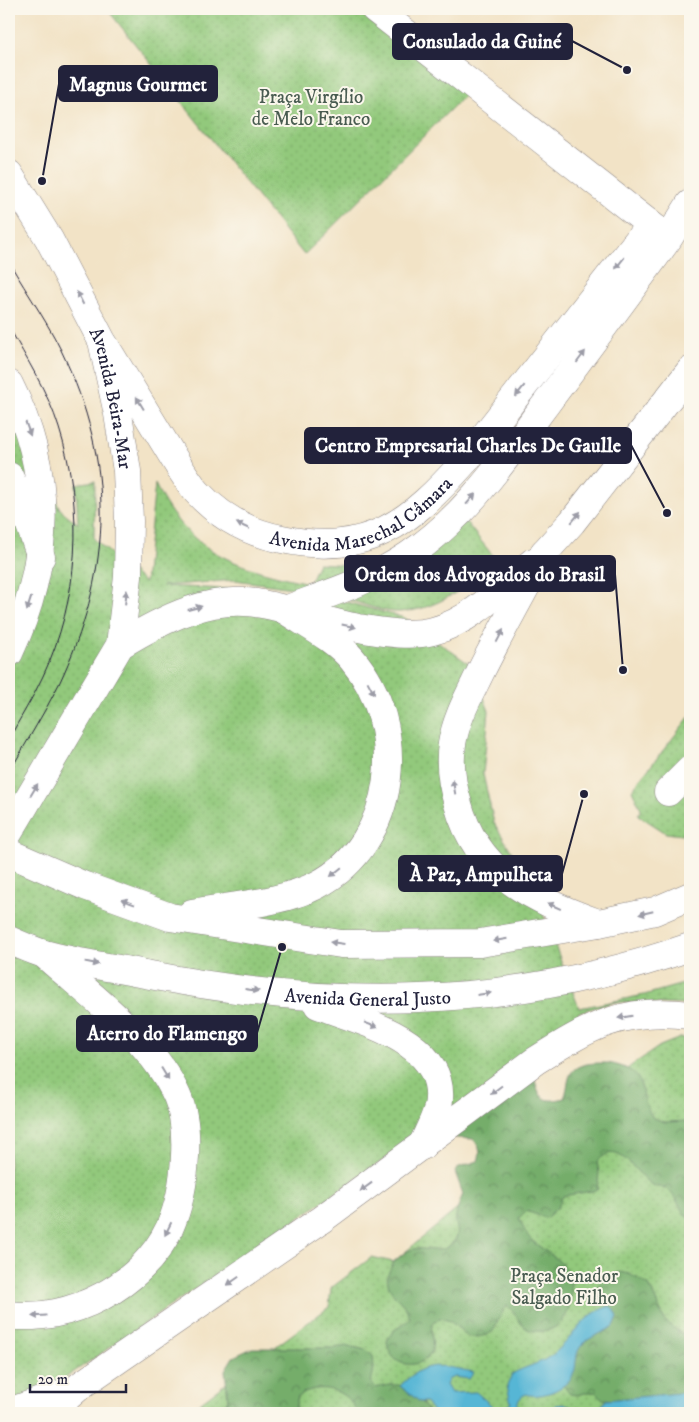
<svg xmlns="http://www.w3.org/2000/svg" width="699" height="1422" viewBox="0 0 699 1422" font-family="'IM FELL DW Pica',serif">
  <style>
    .grass { fill: url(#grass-dots); stroke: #5a765b }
    .forest { fill: url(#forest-crowns); stroke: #4c6853 }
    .water { fill: #57b6d5; stroke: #3c6c88 }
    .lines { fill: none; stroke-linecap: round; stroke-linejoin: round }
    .street-casing { stroke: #8a8280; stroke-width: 29 }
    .secondary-casing { stroke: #8a8280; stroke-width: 29 }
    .primary-casing { stroke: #8a8280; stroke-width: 29 }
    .highway-casing { stroke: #8a8280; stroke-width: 29 }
    .street { stroke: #fff; stroke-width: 28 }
    .secondary { stroke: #fff; stroke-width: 28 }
    .primary { stroke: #fff; stroke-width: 28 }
    .highway { stroke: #fff; stroke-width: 28 }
    .tram { stroke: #22223b; stroke-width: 1 }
    .oneway { fill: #9c9ca7 }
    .labels { text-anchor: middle; stroke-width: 4; stroke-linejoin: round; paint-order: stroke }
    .park-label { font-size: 19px; fill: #495c51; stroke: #fbf7ec }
    .street-label { font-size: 19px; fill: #22223b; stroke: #fbf7ec }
    .leader { fill: none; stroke: #22223b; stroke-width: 2 }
    .callout-dot { fill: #22223b; stroke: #fbf7ec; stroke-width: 2 }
    .callout { fill: #22223b; stroke: #22223b; stroke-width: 2 }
    .callout-label { font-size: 20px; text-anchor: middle; font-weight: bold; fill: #fff }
  </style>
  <defs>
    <pattern id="grass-dots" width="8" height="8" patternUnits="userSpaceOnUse" patternTransform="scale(1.25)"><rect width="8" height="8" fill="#92c97b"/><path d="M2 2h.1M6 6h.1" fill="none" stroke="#7eac6b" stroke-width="1.8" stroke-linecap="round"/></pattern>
    <pattern id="forest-crowns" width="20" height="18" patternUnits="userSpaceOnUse" patternTransform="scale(1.25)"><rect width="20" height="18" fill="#75ad6b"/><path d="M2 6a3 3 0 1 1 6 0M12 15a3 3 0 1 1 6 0" fill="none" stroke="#608c59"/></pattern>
  </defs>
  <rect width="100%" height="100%" fill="#fbf7ec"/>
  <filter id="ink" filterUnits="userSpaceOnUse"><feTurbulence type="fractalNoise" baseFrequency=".02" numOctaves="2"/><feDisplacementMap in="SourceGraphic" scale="10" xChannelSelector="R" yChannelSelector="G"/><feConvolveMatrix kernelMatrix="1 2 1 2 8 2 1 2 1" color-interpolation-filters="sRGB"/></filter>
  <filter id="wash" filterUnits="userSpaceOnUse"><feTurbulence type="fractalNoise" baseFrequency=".0096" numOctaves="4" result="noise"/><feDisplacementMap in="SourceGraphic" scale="20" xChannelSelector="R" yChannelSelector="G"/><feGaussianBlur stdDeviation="1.12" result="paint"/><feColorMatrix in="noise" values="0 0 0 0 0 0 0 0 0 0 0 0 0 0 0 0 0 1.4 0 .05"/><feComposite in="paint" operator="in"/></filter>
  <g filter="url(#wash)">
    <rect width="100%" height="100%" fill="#f2e3c6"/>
    <g class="grass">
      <path d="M107 9H354L466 94 304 255Z"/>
      <path d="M9 399 60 509 78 524 76 484 95 481 94 539 145 583 155 484C188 554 239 568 309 583L318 563 347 565 334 577 308 587 292 588 235 580 162 586 313 593 405 618 472 666 489 711 483 774 494 823 532 885 579 1008 644 995 690 982V1005L616 1002 579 1012 575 1028 566 1035 14 1413H9Z"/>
      <path d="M466 522 497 561C470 585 436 611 399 612 385 613 361 603 346 599Z"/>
      <path d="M690 716V836L666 833 638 815 641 809 632 790Z"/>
      <path d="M680 1038H690V1413H186L329 1307 331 1288 372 1257 393 1262 632 1065 660 1046Z"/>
    </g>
    <g class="forest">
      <path d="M608 1063C652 1071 635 1091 653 1118L665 1122 690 1121V1216L685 1215C680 1208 676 1197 670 1192 664 1186 656 1188 649 1183 633 1170 617 1138 597 1162L599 1172 597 1190 563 1196 557 1208 546 1218 526 1211 519 1218C522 1224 524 1231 528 1236 538 1249 561 1257 568 1273 578 1299 566 1339 530 1330 518 1327 518 1312 507 1306 491 1324 503 1337 469 1337L450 1321 440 1318 433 1322C429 1332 434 1340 432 1350 428 1362 413 1367 402 1363 392 1360 388 1350 387 1341L393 1331 410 1319C408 1303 391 1298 388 1283 385 1269 400 1252 414 1249 427 1247 446 1257 456 1238 460 1230 454 1223 456 1216 457 1208 460 1201 463 1194L455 1172 459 1167 478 1161C481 1151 480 1147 473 1139L456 1138 445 1129 534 1075C538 1094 541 1105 564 1098 567 1092 567 1085 569 1078 573 1062 594 1063 608 1063Z"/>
      <path d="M620 1272 629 1274 649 1285 665 1321 690 1340V1413L613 1408 595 1392H588L578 1395 570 1394 563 1385 572 1373 573 1347 613 1310 597 1295 598 1285 609 1276Z"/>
      <path d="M348 1346 366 1350 373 1356 374 1368 371 1383 376 1388C406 1379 414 1390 429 1413H357C348 1388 318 1382 298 1396L294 1413H221L228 1399 225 1370 233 1357 252 1348H333Z"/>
    </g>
    <g class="water">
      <path d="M610 1306 615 1310 618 1317 614 1326C605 1332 590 1337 584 1343 573 1352 578 1365 573 1375 565 1390 540 1399 525 1394 517 1400 516 1403 519 1413H434L426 1402H420L400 1386C428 1358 439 1366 474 1372L469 1379 455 1377 449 1379 446 1385 451 1393 476 1392 499 1412 511 1403 507 1386 512 1374C524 1367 539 1364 551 1356 574 1339 580 1315 610 1306Z"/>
      <path d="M690 1392V1413H595L606 1400Z"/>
      <path d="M566 1404 580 1413H547L556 1405Z"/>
    </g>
  </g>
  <g filter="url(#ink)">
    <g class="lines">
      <defs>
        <g id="street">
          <path d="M375 9 665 236"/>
          <path id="s1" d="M104 344C124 377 144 409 164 442 174 458 184 477 197 492 220 517 250 533 282 539 368 557 410 523 465 461L650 225"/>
          <path d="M668 792 690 770"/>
        </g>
        <g id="secondary">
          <path d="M285 610C327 594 371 581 409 555 466 517 506 457 546 404 587 349 628 294 668 239L690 204"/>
          <path d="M9 1412 66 1392"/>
          <path d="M49 1413 81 1385 322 1219 535 1061C590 1026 624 1007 690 1015"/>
        </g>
        <g id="primary">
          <path id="s2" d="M9 174 49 239 102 341 118 414 127 471 129 521 128 577 120 645 9 832"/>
          <path d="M9 384C54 473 51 564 9 653"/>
          <path d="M544 553 572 522 690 371"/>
        </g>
        <g id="highway">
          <path d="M9 476 25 511 41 557"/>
          <path d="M544 553C523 592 501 631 481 671 470 694 456 718 452 744 449 764 452 785 458 804 477 875 535 900 598 923"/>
          <path d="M120 645C163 619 210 594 262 604 295 610 326 622 358 628 383 632 409 637 433 631 472 621 503 587 533 562"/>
          <path d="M9 853 85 886 170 917 341 944 480 943 599 923 655 911 690 896"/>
          <path d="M192 913C230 906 282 903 317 885 399 842 409 726 352 659 334 638 307 625 285 610"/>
          <path id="s3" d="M9 940C20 945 32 950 44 954 76 963 112 967 145 974 331 1011 509 1010 690 947"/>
          <path d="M318 1005C363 1022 450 1042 438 1107 435 1120 427 1134 422 1146"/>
          <path d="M9 1315C70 1323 142 1286 169 1229 179 1207 184 1180 185 1156 186 1136 185 1114 177 1096 152 1039 89 995 44 954"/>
        </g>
      </defs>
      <use href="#street" class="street-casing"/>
      <use href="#secondary" class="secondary-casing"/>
      <use href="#primary" class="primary-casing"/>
      <use href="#highway" class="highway-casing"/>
      <use href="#street" class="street"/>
      <use href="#secondary" class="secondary"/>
      <use href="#primary" class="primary"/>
      <use href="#highway" class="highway"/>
      <g class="tram">
        <path d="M9 262C28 295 52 328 67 363 117 473 110 576 59 684 44 714 25 744 9 773"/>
        <path d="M9 327C27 360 48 392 59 428 85 509 79 600 43 676 33 698 20 718 9 739"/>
      </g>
    </g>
    <defs><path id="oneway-solid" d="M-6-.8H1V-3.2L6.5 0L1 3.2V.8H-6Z" transform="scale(1.25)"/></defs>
    <g class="oneway">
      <use href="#oneway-solid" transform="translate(620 263) rotate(128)"/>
      <use href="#oneway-solid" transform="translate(80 298) rotate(-117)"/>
      <use href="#oneway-solid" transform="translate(581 357) rotate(-53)"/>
      <use href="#oneway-solid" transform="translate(520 391) rotate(128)"/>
      <use href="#oneway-solid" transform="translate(140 403) rotate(-121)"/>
      <use href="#oneway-solid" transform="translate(28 429) rotate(70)"/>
      <use href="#oneway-solid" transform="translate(471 499) rotate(-49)"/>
      <use href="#oneway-solid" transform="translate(576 517) rotate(-51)"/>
      <use href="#oneway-solid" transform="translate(243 526) rotate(-155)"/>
      <use href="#oneway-solid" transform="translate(126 597) rotate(-83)"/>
      <use href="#oneway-solid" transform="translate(29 604) rotate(108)"/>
      <use href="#oneway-solid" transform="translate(195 608) rotate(-15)"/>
      <use href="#oneway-solid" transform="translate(349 626) rotate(12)"/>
      <use href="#oneway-solid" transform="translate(500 636) rotate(-62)"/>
      <use href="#oneway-solid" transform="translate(371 688) rotate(62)"/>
      <use href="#oneway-solid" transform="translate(454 787) rotate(-100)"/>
      <use href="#oneway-solid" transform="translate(34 790) rotate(-59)"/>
      <use href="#oneway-solid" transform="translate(336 872) rotate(141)"/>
      <use href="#oneway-solid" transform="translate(128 902) rotate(-160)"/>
      <use href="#oneway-solid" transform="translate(554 906) rotate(-156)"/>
      <use href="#oneway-solid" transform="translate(646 913) rotate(167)"/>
      <use href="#oneway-solid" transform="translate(500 940) rotate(171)"/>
      <use href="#oneway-solid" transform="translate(337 943) rotate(-173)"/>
      <use href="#oneway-solid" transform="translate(92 963) rotate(11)"/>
      <use href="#oneway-solid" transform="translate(252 990) rotate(7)"/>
      <use href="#oneway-solid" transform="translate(484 994) rotate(-8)"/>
      <use href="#oneway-solid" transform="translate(625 1017) rotate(171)"/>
      <use href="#oneway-solid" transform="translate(371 1025) rotate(21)"/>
      <use href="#oneway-solid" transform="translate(165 1074) rotate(59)"/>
      <use href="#oneway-solid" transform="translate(496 1090) rotate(143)"/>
      <use href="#oneway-solid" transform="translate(366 1187) rotate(144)"/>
      <use href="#oneway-solid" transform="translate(168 1229) rotate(116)"/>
      <use href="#oneway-solid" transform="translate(233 1281) rotate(145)"/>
      <use href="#oneway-solid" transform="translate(39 1316) rotate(177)"/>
    </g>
  </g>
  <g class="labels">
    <g class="park-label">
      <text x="311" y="103">Praça Virgílio<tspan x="311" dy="22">de Melo Franco</tspan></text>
      <text x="564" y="1282">Praça Senador<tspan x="564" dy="22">Salgado Filho</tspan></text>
    </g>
    <g class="street-label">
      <text dy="7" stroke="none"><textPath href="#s2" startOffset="249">Avenida Beira-Mar</textPath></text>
      <text dy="7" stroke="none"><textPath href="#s1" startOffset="361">Avenida Marechal Câmara</textPath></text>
      <text dy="7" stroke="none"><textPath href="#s3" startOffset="365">Avenida General Justo</textPath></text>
    </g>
  </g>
  <path class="leader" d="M627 70L572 41M42 181L59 84M667 513L631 445M623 670L615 574M584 794L562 874M282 947L257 1033"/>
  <g class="callout-dot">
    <circle cx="627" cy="70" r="5"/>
    <circle cx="42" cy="181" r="5"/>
    <circle cx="667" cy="513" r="5"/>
    <circle cx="623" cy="670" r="5"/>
    <circle cx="584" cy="794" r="5"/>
    <circle cx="282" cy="947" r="5"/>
  </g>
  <g class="callout">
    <rect x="393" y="24" width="179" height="35" rx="5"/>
    <rect x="59" y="66" width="158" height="35" rx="5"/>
    <rect x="305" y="428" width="326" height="35" rx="5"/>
    <rect x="345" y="556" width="270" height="35" rx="5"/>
    <rect x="399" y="856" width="163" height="35" rx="5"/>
    <rect x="77" y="1016" width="180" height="35" rx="5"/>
  </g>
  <g class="callout-label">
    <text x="482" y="48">Consulado da Guiné</text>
    <text x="138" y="91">Magnus Gourmet</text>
    <text x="468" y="452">Centro Empresarial Charles De Gaulle</text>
    <text x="480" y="581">Ordem dos Advogados do Brasil</text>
    <text x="481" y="881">À Paz, Ampulheta</text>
    <text x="167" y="1040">Aterro do Flamengo</text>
  </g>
  <rect width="699" height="1422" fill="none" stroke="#fbf7ec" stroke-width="30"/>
  <path d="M30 1384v8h96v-8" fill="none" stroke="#22223b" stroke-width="2.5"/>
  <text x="38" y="1384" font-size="15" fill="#22223b" stroke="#fbf7ec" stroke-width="4" paint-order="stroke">20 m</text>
</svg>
